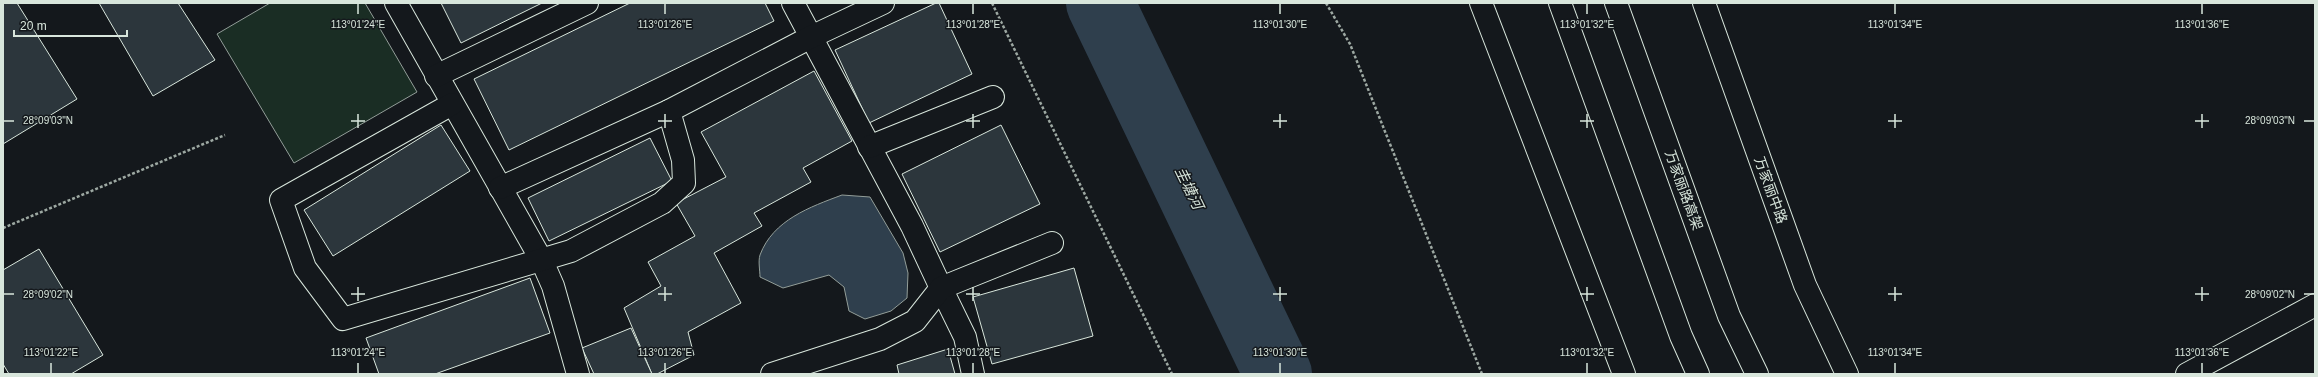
<svg xmlns="http://www.w3.org/2000/svg" width="2318" height="377" viewBox="0 0 2318 377" font-family="Arial,'Noto Sans SC',sans-serif">
  <style>
    .green { fill: #1a2d24; stroke: #939e99 }
    .water { fill: #2f3f4d; stroke: #939e99 }
    .lines { fill: none; stroke-linecap: round; stroke-linejoin: round }
    .river { stroke: #2f3f4d; stroke-width: 68 }
    .building { fill: #2c363c; stroke: #d8e6dc }
    .street-casing { stroke: #d8e6dc; stroke-width: 24 }
    .primary-casing { stroke: #d8e6dc; stroke-width: 24 }
    .highway-casing { stroke: #d8e6dc; stroke-width: 24 }
    .path { stroke: #9da8a2; stroke-width: 2.5; stroke-dasharray: 3 2; stroke-linecap: butt }
    .street { stroke: #14181c; stroke-width: 22 }
    .primary { stroke: #14181c; stroke-width: 22 }
    .highway { stroke: #14181c; stroke-width: 22 }
    .ticks { fill: none; stroke: #d8e6dc; stroke-width: 1.5 }
    .labels { text-anchor: middle; stroke-width: 3; stroke-linejoin: round; paint-order: stroke }
    .street-label { font-size: 14px; fill: #d8e6dc; stroke: #14181c }
    .water-label { font-size: 15px; font-style: italic; fill: #d8e6dc; stroke: #14181c }
    .ticks-label { font-size: 10px; text-anchor: middle; fill: #d8e6dc; stroke: #14181c; stroke-width: 3; stroke-linejoin: round; paint-order: stroke }
  </style>
  <rect width="100%" height="100%" fill="#14181c"/>
  <path class="green" d="M270 3H365L417 92 294 163 217 34Z"/>
  <path class="water" d="M842 195 870 197 903 253 908 273 907 298 891 311 865 319 849 311 844 287 829 275 783 288 760 277C760 271 758 261 760 255 773 220 810 207 842 195Z"/>
  <g class="lines">
    <path class="river" d="M1100 3 1278 374"/>
  </g>
  <g class="building">
    <path d="M3 3H17L77 99 3 144Z"/>
    <path d="M99 3H178L215 60 153 96Z"/>
    <path d="M441 3H542L461 43Z"/>
    <path d="M630 3H765L774 21 509 150 474 79Z"/>
    <path d="M936 3H939L972 74 869 123 835 50Z"/>
    <path d="M814 71 852 141 803 168 811 182 754 213 762 226 714 253 741 303 688 332 694 355 657 374H652L624 308 661 286 648 262 695 236 676 203 726 177 701 132Z"/>
    <path d="M441 125 470 171 333 256 304 210Z"/>
    <path d="M1001 125 1040 204 940 252 902 174Z"/>
    <path d="M650 138 672 181 549 241 528 198Z"/>
    <path d="M39 249 103 355 71 374H9L3 364V270Z"/>
    <path d="M1074 268 1093 336 992 364 973 297Z"/>
    <path d="M530 278 550 333 435 374H379L366 338Z"/>
    <path d="M631 328 652 374H594L582 348Z"/>
    <path d="M948 349 955 374H899L897 365Z"/>
  </g>
  <g class="lines">
    <defs>
      <g id="street">
        <path d="M396 3 542 261 553 286 578 374"/>
        <path d="M793 3 912 226 941 288 965 337 973 374"/>
        <path d="M436 76 587 3"/>
        <path d="M452 104 281 200 305 268 343 319 571 251 662 203 684 183 683 160 669 111"/>
        <path d="M869 147 993 97"/>
        <path d="M500 188 669 111 811 37 883 3"/>
        <path d="M772 374 880 339 915 321 941 288 1052 243"/>
        <path d="M2187 374 2315 305"/>
      </g>
      <g id="primary">
        <path d="M1481 3 1624 374"/>
        <path d="M1704 3 1805 285 1847 374"/>
      </g>
      <g id="highway">
        <path d="M1560 3 1681 336 1698 374"/>
        <path d="M1616 3 1729 316 1757 374"/>
      </g>
    </defs>
    <use href="#street" class="street-casing"/>
    <use href="#primary" class="primary-casing"/>
    <use href="#highway" class="highway-casing"/>
    <g class="path">
      <path d="M992 3 1172 374"/>
      <path d="M1326 3 1350 44 1482 374"/>
      <path d="M3 228 225 135"/>
    </g>
    <use href="#street" class="street"/>
    <use href="#primary" class="primary"/>
    <use href="#highway" class="highway"/>
  </g>
  <path class="ticks" d="M358 4V14M665 4V14M973 4V14M1280 4V14M1587 4V14M1895 4V14M2202 4V14M358 114V128M665 114V128M973 114V128M1280 114V128M1587 114V128M1895 114V128M2202 114V128M4 121H14M351 121H365M658 121H672M966 121H980M1273 121H1287M1580 121H1594M1888 121H1902M2195 121H2209M2304 121H2314M358 287V301M665 287V301M973 287V301M1280 287V301M1587 287V301M1895 287V301M2202 287V301M4 294H14M351 294H365M658 294H672M966 294H980M1273 294H1287M1580 294H1594M1888 294H1902M2195 294H2209M2304 294H2314M51 363V373M358 363V373M665 363V373M973 363V373M1280 363V373M1587 363V373M1895 363V373M2202 363V373"/>
  <g class="labels">
    <g class="street-label">
      <text transform="translate(1684 190) rotate(70)" y="5">万家丽路高架</text>
      <text transform="translate(1771 190) rotate(70)" y="5">万家丽中路</text>
    </g>
    <g class="water-label">
      <text transform="translate(1189 188) rotate(64)" y="5">圭塘河</text>
    </g>
  </g>
  <g class="ticks-label">
    <text x="358" y="28">113°01'24"E</text>
    <text x="665" y="28">113°01'26"E</text>
    <text x="973" y="28">113°01'28"E</text>
    <text x="1280" y="28">113°01'30"E</text>
    <text x="1587" y="28">113°01'32"E</text>
    <text x="1895" y="28">113°01'34"E</text>
    <text x="2202" y="28">113°01'36"E</text>
    <text x="48" y="124">28°09'03"N</text>
    <text x="2270" y="124">28°09'03"N</text>
    <text x="48" y="298">28°09'02"N</text>
    <text x="2270" y="298">28°09'02"N</text>
    <text x="51" y="356">113°01'22"E</text>
    <text x="358" y="356">113°01'24"E</text>
    <text x="665" y="356">113°01'26"E</text>
    <text x="973" y="356">113°01'28"E</text>
    <text x="1280" y="356">113°01'30"E</text>
    <text x="1587" y="356">113°01'32"E</text>
    <text x="1895" y="356">113°01'34"E</text>
    <text x="2202" y="356">113°01'36"E</text>
  </g>
  <rect width="2318" height="377" fill="none" stroke="#d8e6dc" stroke-width="8"/>
  <path d="M14 30v6h113v-6" fill="none" stroke="#d8e6dc" stroke-width="2"/>
  <text x="20" y="30" font-size="12" fill="#d8e6dc" stroke="#14181c" stroke-width="3" paint-order="stroke">20 m</text>
</svg>
